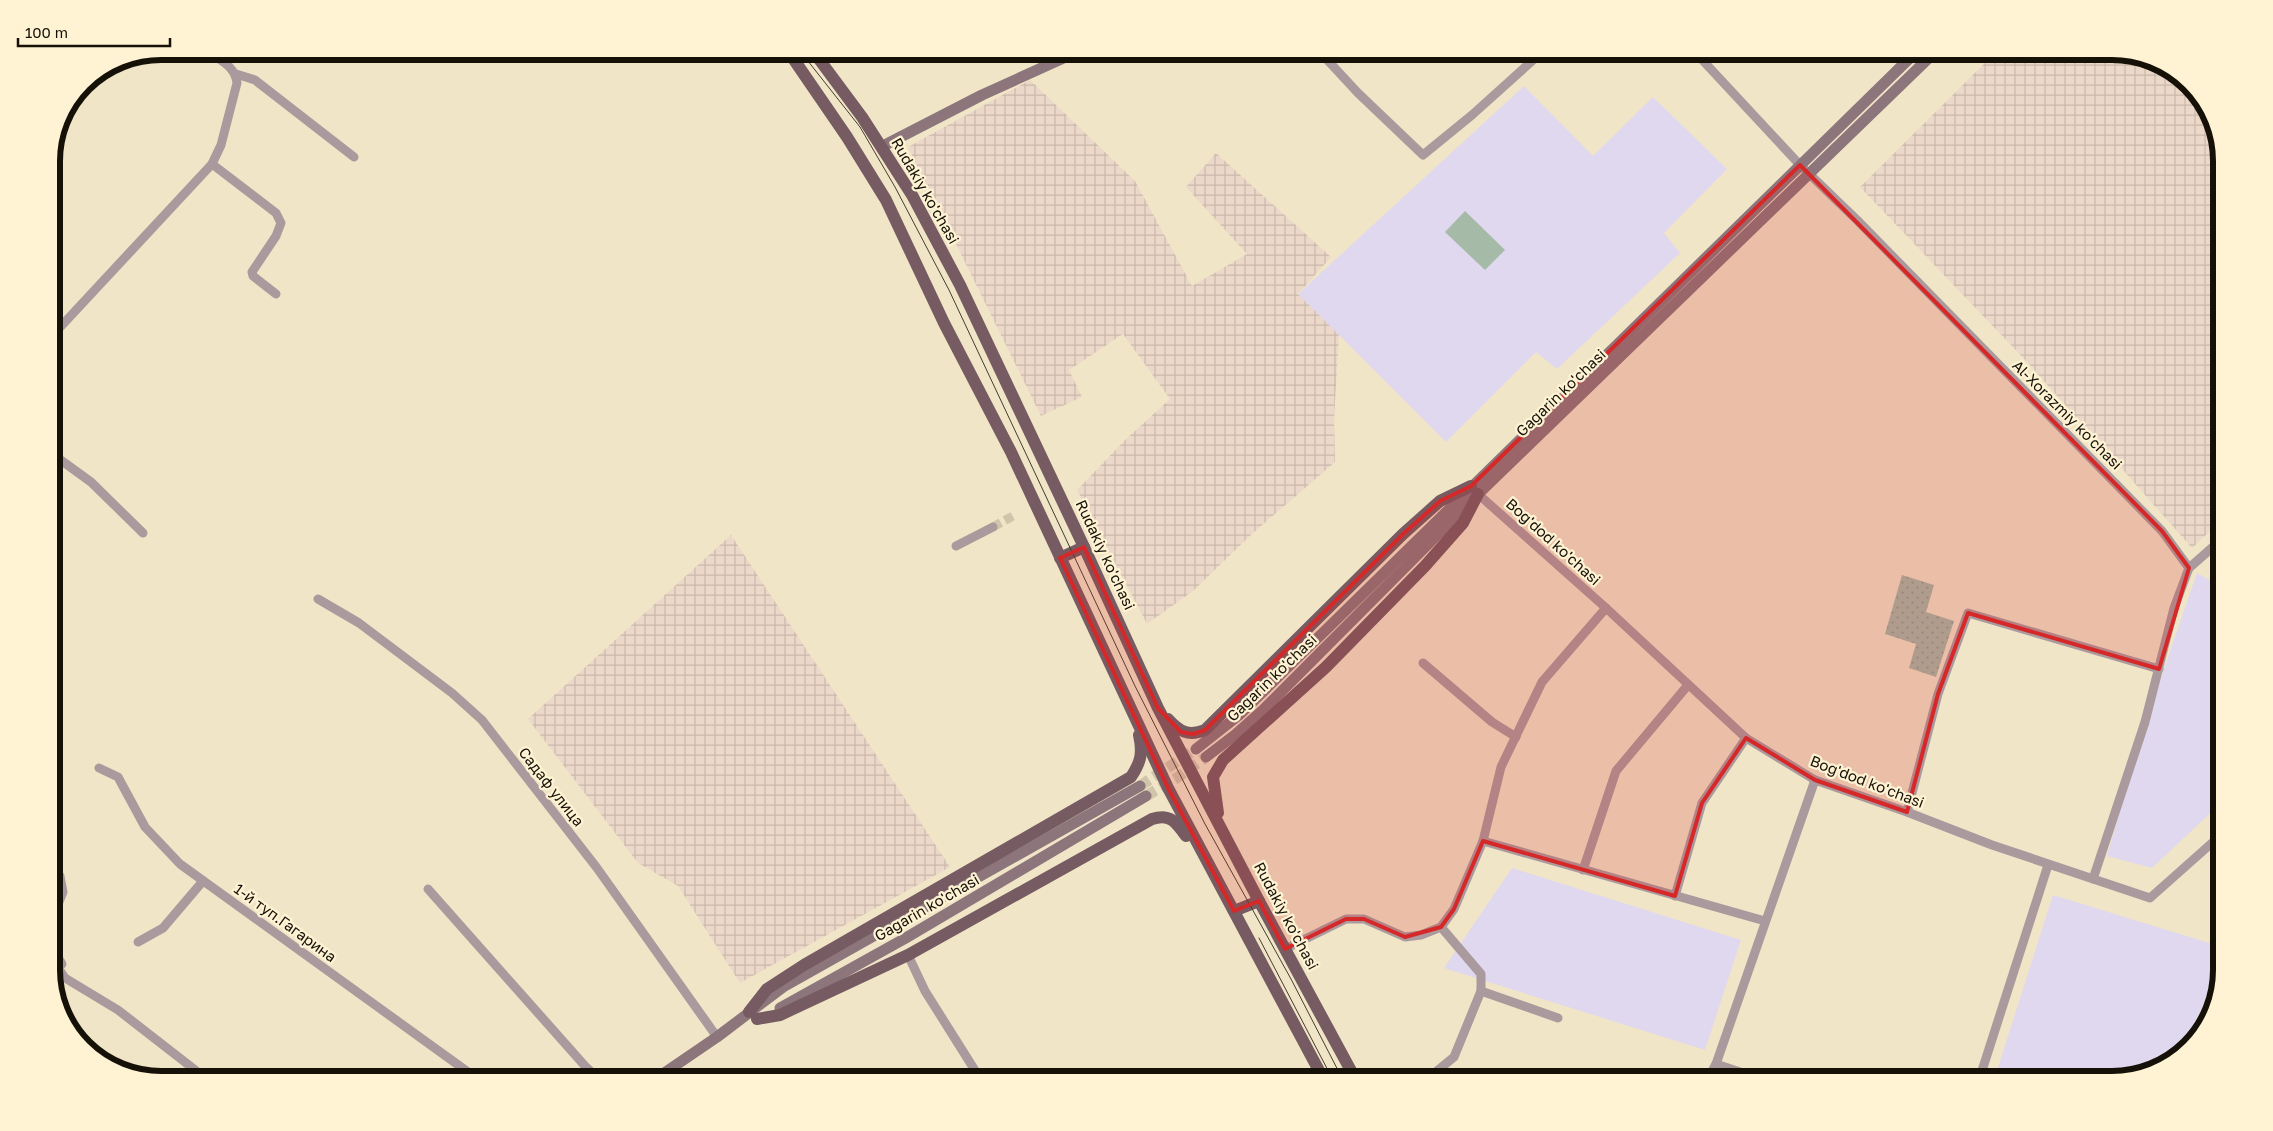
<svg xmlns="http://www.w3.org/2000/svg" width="2273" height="1131" viewBox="0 0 2273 1131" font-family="'Golos Text',sans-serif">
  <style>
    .industrial { fill: url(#industrial-grid) }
    .education { fill: #dfd8ee }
    .grass { fill: url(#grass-dots) }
    .green { fill: #a5baa7 }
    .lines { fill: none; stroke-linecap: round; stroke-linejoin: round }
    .street-tunnel { stroke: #d0c5aa; stroke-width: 9; stroke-dasharray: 9 4.5; stroke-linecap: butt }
    .secondary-tunnel { stroke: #d0c5aa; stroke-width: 11; stroke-dasharray: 11 5.5; stroke-linecap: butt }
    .street { stroke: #aa9a9e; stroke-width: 9 }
    .secondary { stroke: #8c767b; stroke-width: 11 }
    .primary { stroke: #765c62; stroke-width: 12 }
    .tram { stroke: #433e2f; stroke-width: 1 }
    .marked { fill: #d62828; fill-opacity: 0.2; stroke: #d62828; stroke-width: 4; stroke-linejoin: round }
    .labels { text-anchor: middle; stroke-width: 4.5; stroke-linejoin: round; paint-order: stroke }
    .street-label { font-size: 15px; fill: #151107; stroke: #fff3d4 }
    .rim { fill: none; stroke: #151107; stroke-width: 6 }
  </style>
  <defs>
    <pattern id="industrial-grid" width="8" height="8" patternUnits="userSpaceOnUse" patternTransform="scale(1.25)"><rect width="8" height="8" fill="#ecd8c9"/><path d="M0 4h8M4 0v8" fill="none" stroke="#cab8ab"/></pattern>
    <pattern id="grass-dots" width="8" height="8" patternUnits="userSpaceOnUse" patternTransform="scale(1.25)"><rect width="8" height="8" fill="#a5baa7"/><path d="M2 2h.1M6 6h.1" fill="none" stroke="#8d9f8e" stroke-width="1.8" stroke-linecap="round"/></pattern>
  </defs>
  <rect width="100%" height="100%" fill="#f1e5c7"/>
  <g class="industrial">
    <path d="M1997 51H2112L2160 62 2203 100 2222 154V520L2192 548 2029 364 1860 187Z"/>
    <path d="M1030 80 1135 181 1192 286 1247 254 1186 187 1216 153 1331 257 1298 294 1339 333 1334 419 1335 462 1253 533 1193 591 1147 624 1077 490 1125 440 1170 399 1123 334 1069 370 1082 397 1041 416 908 147Z"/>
    <path d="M731 535 950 867 740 983 678 886 638 863 528 719Z"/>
  </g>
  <g class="education">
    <path d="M1524 86 1593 156 1653 97 1727 169 1664 233 1680 253 1557 369 1536 352 1446 442 1298 294Z"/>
    <path d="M2197 573 2222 587V802L2152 868 2107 856 2143 730Z"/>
    <path d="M1512 868 1741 940 1705 1050 1444 968Z"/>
    <path d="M2053 895 2222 947V970L2211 1018 2173 1061 2112 1080H1994Z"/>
  </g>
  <path class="grass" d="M1902 575 1934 585 1926 612 1954 621 1936 677 1909 668 1916 644 1885 634Z"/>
  <path class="green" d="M1465 211 1505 250 1485 270 1445 232Z"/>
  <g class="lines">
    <path class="street-tunnel" d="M993 527 1013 516"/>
    <g class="secondary-tunnel">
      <path d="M1140 786 1196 749"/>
      <path d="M1146 796 1175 779 1206 757"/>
    </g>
    <g class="street">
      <path d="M1319 51 1358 93 1423 155 1472 115 1543 51"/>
      <path d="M1694 51 1800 165 1857 220 2162 531 2189 568 2174 608 2145 722 2093 879"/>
      <path d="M236 74 255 80 354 157"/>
      <path d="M212 164 276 213 281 223 276 236 252 272 253 276 276 294"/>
      <path d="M51 337 212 164 221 145 237 83C235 66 220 60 207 51"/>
      <path d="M51 453 91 482 143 533"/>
      <path d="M1478 494 1606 608 1746 738 1815 780 1907 812 1992 845 2150 898 2222 834"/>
      <path d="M956 546 993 527"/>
      <path d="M2189 568 2222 539"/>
      <path d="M318 599 359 623 452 693 482 720 597 868 717 1037"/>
      <path d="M1606 608 1542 682 1501 767 1483 841 1765 921"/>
      <path d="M1423 663 1492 722 1516 737"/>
      <path d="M99 768 118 777 145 827 180 864 479 1080"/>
      <path d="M1907 812 1938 694 1968 613 2159 669"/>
      <path d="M1583 870 1616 771 1688 685"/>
      <path d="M428 889 585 1066 600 1080"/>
      <path d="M1675 896 1702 803 1746 738"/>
      <path d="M52 919 63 892 60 876"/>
      <path d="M1441 927 1454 909 1483 841"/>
      <path d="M138 942 163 928 203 881"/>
      <path d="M52 947 62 964"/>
      <path d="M1285 949 1346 919H1364L1405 937 1421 935 1441 927 1481 974V991"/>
      <path d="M908 955 925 991 981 1080"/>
      <path d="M52 959 65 978 118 1010 208 1080"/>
      <path d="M1426 1080 1454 1057 1481 991 1558 1018"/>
      <path d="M1707 1080 1716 1064"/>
      <path d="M1764 1080 1716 1064 1815 780"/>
      <path d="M1979 1080 2048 865"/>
    </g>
    <g class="secondary">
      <path d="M881 147 982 95 1079 51"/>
      <path d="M1196 749 1239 715 1917 51"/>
      <path d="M1206 757 1236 734 1264 709 1478 494 1936 51"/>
      <path d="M780 1008 904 939 1146 796"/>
      <path d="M654 1080 717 1037 783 987 1140 786"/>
    </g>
    <g class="primary">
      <path d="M788 51 847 137 886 200 944 323 1011 452 1168 788 1324 1080"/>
      <path d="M813 51 862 117 912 195 960 285 1084 547 1158 708 1259 901 1356 1080"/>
      <path d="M1060 558 1084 547"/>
      <path d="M1168 719C1179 731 1188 737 1205 730L1403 534 1440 501 1471 486"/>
      <path d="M1218 813 1213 777 1223 760 1326 667 1425 566 1463 523 1478 494"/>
      <path d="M1234 911 1259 901"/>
      <path d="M749 1012 767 989 804 965 1131 777C1141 762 1143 753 1139 735"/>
      <path d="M757 1019 780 1015 908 955 1152 819C1170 813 1176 822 1186 836"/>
    </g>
    <g class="tram">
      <path d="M800 51 860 127 895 187 949 290 1135 686 1205 824 1291 979 1343 1080"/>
      <path d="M1259 938 1333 1080"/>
    </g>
  </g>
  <path class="marked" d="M1800 165 2162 531 2189 568 2159 669 1968 613 1938 694 1907 812 1815 780 1746 738 1702 803 1675 896 1483 841 1454 909 1441 927 1405 937 1364 919H1346L1285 949 1259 901 1234 911 1168 788 1060 558 1084 547 1158 708 1181 732 1193 734 1205 730 1403 534 1440 501 1471 486Z"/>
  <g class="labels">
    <g class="street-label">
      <text transform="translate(925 191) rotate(60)" y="5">Rudakiy ko'chasi</text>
      <text transform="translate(1561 393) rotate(-44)" y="5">Gagarin ko'chasi</text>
      <text transform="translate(2067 415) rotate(45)" y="5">Al-Xorazmiy ko'chasi</text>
      <text transform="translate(1553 542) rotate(42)" y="5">Bog'dod ko'chasi</text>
      <text transform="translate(1105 555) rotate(65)" y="5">Rudakiy ko'chasi</text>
      <text transform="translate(1272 678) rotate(-44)" y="5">Gagarin ko'chasi</text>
      <text transform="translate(1867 782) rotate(21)" y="5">Bog'dod ko'chasi</text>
      <text transform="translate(551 787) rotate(52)" y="5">Садаф улица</text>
      <text transform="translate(927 908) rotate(-30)" y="5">Gagarin ko'chasi</text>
      <text transform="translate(1286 916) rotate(62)" y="5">Rudakiy ko'chasi</text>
      <text transform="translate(285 923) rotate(36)" y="5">1-й туп.Гагарина</text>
    </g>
  </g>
  <path d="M0 0H2273V1131H0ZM161 60H2112A101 101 0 0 1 2213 161V970A101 101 0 0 1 2112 1071H161A101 101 0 0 1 60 970V161A101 101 0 0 1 161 60Z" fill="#fff3d4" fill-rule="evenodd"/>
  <path class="rim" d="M161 60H2112A101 101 0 0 1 2213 161V970A101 101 0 0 1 2112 1071H161A101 101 0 0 1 60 970V161A101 101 0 0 1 161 60Z"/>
  <path d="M18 38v8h152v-8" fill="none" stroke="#151107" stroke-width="2.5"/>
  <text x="25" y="38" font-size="15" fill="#151107" stroke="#fff3d4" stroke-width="4" paint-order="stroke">100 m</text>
</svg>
